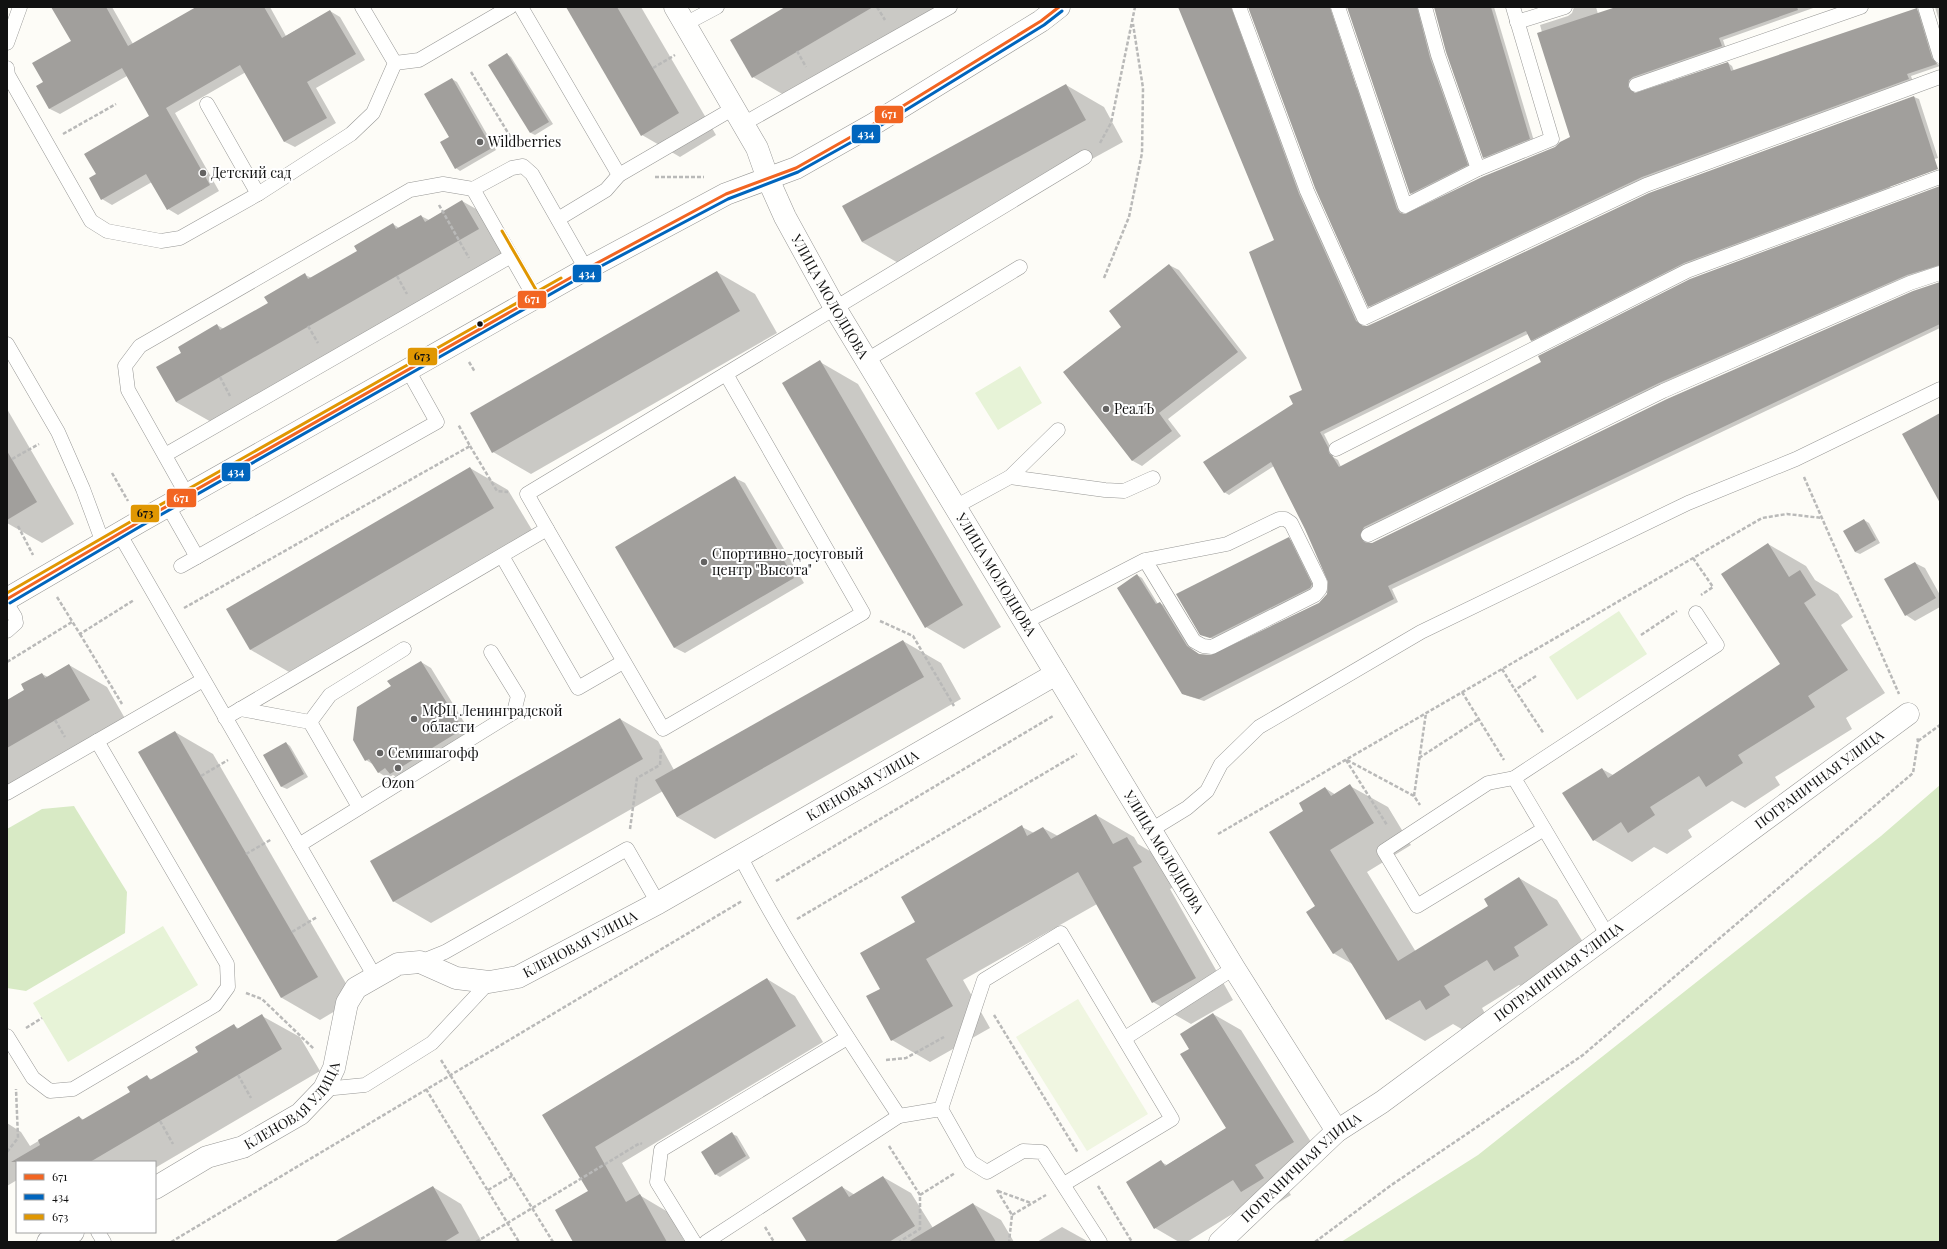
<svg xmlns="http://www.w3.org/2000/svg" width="1947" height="1249" viewBox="0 0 1947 1249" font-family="'Playfair Display',serif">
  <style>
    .green { fill: #e7f3d7 }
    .forest { fill: #d8eac5 }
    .pitch { fill: #f0f6e1 }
    .shadow { fill: #0003 }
    .building { fill: #a19f9c }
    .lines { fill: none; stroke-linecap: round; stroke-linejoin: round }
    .service-casing { stroke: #979795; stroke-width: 15 }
    .minor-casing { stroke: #979795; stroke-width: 23 }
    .path { stroke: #b9b9b8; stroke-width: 2.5; stroke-dasharray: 4 2; stroke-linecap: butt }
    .service { stroke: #fffffe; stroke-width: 14 }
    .minor { stroke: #fffffe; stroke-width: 22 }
    .bus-1-casing { stroke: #fff; stroke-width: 6 }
    .bus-2-casing { stroke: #fff; stroke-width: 6 }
    .bus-3-casing { stroke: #fff; stroke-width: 6 }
    .bus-1 { stroke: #f26522; stroke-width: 3 }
    .bus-2 { stroke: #0065bd; stroke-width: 3 }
    .bus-3 { stroke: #e09702; stroke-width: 3 }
    .poi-dot { fill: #646362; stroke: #fff; stroke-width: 1.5 }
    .bus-dot { fill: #111; stroke: #fff; stroke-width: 1.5 }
    .labels { text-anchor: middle; stroke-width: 4; stroke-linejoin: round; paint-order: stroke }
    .poi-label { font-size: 14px; fill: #111; stroke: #fff; text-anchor: start }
    .street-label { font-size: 14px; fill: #111; stroke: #fff }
    .line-badge { stroke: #fff; stroke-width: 1.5 }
    .badge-label { font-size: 11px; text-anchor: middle; font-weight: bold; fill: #fff }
    .pale-badge-label { font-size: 11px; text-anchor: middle; font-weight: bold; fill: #111 }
  </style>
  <rect width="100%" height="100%" fill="#fdfcf7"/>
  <g class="green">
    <path d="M1020 366 1042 403 998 430 975 393Z"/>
    <path d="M1619 611 1647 654 1577 700 1549 657Z"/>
    <path d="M163 926 198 985 68 1062 33 1003Z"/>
  </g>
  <g class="forest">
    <path d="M1940 785V1242H1341L1478 1155 1881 836Z"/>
    <path d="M74 806 127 892 125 933 26 991 7 988V829L42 809Z"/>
  </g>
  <path class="pitch" d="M1078 999 1148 1114 1087 1151 1016 1037Z"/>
  <g class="shadow">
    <path d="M52 7H112L133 44 198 7H270L286 36 330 11 340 17 365 60 316 88 336 123 295 147 285 142 246 72 175 113 219 191 178 215 168 209 152 182 112 205 102 199 97 174 151 117 127 76 60 114 50 109 37 86 45 82 72 41Z"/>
    <path d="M567 7H641L716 135 680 157 642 135Z"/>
    <path d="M787 7H947L791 99 753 77Z"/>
    <path d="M1179 7H1237L1303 197 1361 325 1364 327 1914 97 1919 99 1938 158 1886 173 1891 190 1536 343 1531 340 1528 334 1324 434 1332 450 1333 457 1338 460 1341 467 1940 192V268L1364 537 1365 543 1372 544 1940 283V328L1392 589 1398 602 1204 701 1188 696 1183 694 1137 575 1142 578 1158 604 1160 603 1165 606 1192 649 1200 655 1211 656 1319 603 1328 594 1330 582 1305 529 1274 466 1229 495 1224 492 1304 390 1275 241Z"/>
    <path d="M1249 7H1326L1356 87 1360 90 1403 214 1409 215 1556 148 1571 137 1540 25 1568 16 1572 13 1574 7H1596L1598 14 1619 7H1816L1723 40 1726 49 1632 91 1636 94 1728 63 1732 66 1734 71 1915 10 1920 12 1936 62 1940 66 1911 76 1913 82 1647 179 1374 309 1369 306Z"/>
    <path d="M1361 7H1423L1472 167 1415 196 1411 193Z"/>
    <path d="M1435 7H1494L1534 141 1488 160 1484 157Z"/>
    <path d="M1935 7H1940V24Z"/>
    <path d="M507 54 511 57 553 124 535 135 531 133Z"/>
    <path d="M452 79 457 82 496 150 460 171 456 168 451 137Z"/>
    <path d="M1066 85 1104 107 1123 142 900 264 862 242Z"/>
    <path d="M462 201 499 222 515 250 213 423 176 402 182 353 217 325 224 329 269 303 305 275 312 278 358 252 393 224 399 228 421 216 429 220Z"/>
    <path d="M1169 265 1179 270 1247 358 1168 419 1181 436 1142 466 1133 461 1064 372 1122 327Z"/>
    <path d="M717 272 755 294 777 333 531 474 493 452Z"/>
    <path d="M820 362 858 384 1001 627 964 649 926 627Z"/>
    <path d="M7 409 74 524 42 543 7 523Z"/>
    <path d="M470 468 508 490 532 530 289 672 251 650 228 610Z"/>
    <path d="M735 478 745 483 804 583 685 653 675 648 616 547Z"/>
    <path d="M1864 520 1869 523 1880 543 1860 554 1855 552Z"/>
    <path d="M1288 538 1293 541 1316 587 1216 640 1201 634Z"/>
    <path d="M1768 544 1806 566 1815 580 1838 594 1853 617 1841 625 1885 693 1846 718 1852 729 1775 777 1780 785 1745 808 1732 801 1688 830 1692 837 1667 854 1654 847 1632 862 1594 840 1602 769 1613 775 1782 665Z"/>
    <path d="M1915 563 1925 568 1940 595V607L1915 621 1906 615Z"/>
    <path d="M903 641 941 663 961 699 715 839 677 817 663 791 431 923 393 901 620 719 658 741 674 770Z"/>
    <path d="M421 662 431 668 472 735 400 779 393 775 388 778 378 772 374 765 366 760 392 687Z"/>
    <path d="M69 665 107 687 127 722 7 792V701L26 690 42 674 48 677Z"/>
    <path d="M175 732 213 754 355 999 320 1020 282 998 140 753Z"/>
    <path d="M286 743 290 746 308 777 287 789 282 787 264 755Z"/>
    <path d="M1350 786 1388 807 1411 845 1367 872 1416 952 1490 906 1519 878 1557 900 1586 947 1533 992 1519 985 1482 1008 1487 1017 1465 1031 1453 1024 1425 1041 1387 1019 1354 965 1333 953 1317 906 1305 811 1325 788 1336 795Z"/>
    <path d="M1096 815 1134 837 1138 844 1165 860 1179 884 1170 889 1233 1000 1191 1024 1153 1002 1097 904 963 980 990 1028 930 1062 892 1040 881 989 917 922 1022 827 1034 833 1043 828 1058 836Z"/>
    <path d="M767 979 795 996 823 1042 622 1163 641 1196 668 1212 685 1242H574L589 1191 543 1115Z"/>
    <path d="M1213 1014 1241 1030 1321 1158 1283 1182 1291 1195 1270 1208 1255 1200 1187 1242H1179L1155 1228 1161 1162 1167 1165 1227 1128 1191 1049Z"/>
    <path d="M262 1016 300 1037 320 1071 155 1168V1162H17V1180L7 1186V1123L21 1132 30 1146 79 1117 84 1120 132 1092 147 1077 153 1080 199 1052 234 1026 240 1029Z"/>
    <path d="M732 1134 737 1136 750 1158 720 1177 715 1174Z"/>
    <path d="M883 1177 911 1193 933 1228 973 1204 1001 1220 1014 1242H808L842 1187 855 1195Z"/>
    <path d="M433 1187 461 1204 482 1242H336Z"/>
    <path d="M1062 1227 1089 1242H1037Z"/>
  </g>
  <g class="building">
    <path d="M51 7H106L128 46 196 7H264L282 38 330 10 356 54 307 82 327 118 284 142 240 65 166 108 210 185 167 210 146 174 101 200 89 178 96 174 84 154 149 116 122 68 49 109 36 86 43 82 32 63 71 41Z"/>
    <path d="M566 7H617L679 113 641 136Z"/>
    <path d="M785 7H873L752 78 730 40Z"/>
    <path d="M1178 7H1231L1299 194 1356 321 1363 326H1368L1649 193 1914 96 1938 169 1684 263 1531 341 1526 331 1320 432 1328 447 1329 453 1333 457 1339 467 1541 362 1538 356 1690 279 1940 186V265L1907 275 1659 383 1364 527 1360 535 1364 542 1372 543 1667 399 1913 291 1940 282V324L1388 586 1394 599 1199 699 1182 694 1117 588 1137 574 1156 604 1160 602 1187 646 1199 654 1211 655 1319 603 1327 594 1328 582 1305 529 1271 462 1224 493 1203 462 1293 404 1289 396 1302 390 1249 252 1274 240Z"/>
    <path d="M1248 7H1330L1397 209 1400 213 1405 214 1482 177 1555 147 1560 142 1570 137 1537 33 1616 7H1797L1798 10 1719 38 1722 46 1633 77 1629 80 1628 87 1635 93 1728 62 1731 71 1917 8 1932 58 1937 64 1907 74 1909 79 1642 177 1368 307 1315 188Z"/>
    <path d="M1347 7H1417L1430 58 1468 165 1410 194Z"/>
    <path d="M1434 7H1491L1530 139 1483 158 1446 52Z"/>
    <path d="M507 53 549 122 530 133 488 65Z"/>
    <path d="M452 78 492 148 455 169 440 142 449 137 424 94Z"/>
    <path d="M1066 84 1086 120 862 242 842 206Z"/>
    <path d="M462 200 479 229 176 402 156 367 181 353 178 347 217 324 220 330 268 303 264 297 305 273 308 279 357 251 354 246 393 223 396 229 421 215 425 222Z"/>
    <path d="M1169 264 1238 352 1159 413 1172 431 1132 461 1063 372 1121 327 1109 311Z"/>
    <path d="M717 271 740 311 492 453 470 413Z"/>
    <path d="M820 360 963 605 925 628 782 383Z"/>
    <path d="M1940 413V503L1902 434Z"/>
    <path d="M7 451 37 502 7 520Z"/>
    <path d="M470 467 494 508 250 650 226 609Z"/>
    <path d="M735 476 794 578 674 648 615 547Z"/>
    <path d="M1864 519 1876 540 1855 552 1843 531Z"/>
    <path d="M1289 537 1312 584 1310 588 1210 638 1200 635 1176 594Z"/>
    <path d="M1768 543 1789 577 1800 570 1816 595 1804 603 1848 670 1808 696 1815 707 1738 755 1743 763 1706 787 1699 776 1650 807 1655 815 1628 833 1621 822 1593 841 1562 793 1602 768 1608 778 1780 664 1721 574Z"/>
    <path d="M1915 562 1936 598 1905 616 1884 579Z"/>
    <path d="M903 640 924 677 677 817 655 780Z"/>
    <path d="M421 661 463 729 390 774 385 768 378 773 369 759 365 761 353 740 357 707 391 686 387 681Z"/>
    <path d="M69 664 90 700 7 748V700L24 690 21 684 42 673 45 678Z"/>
    <path d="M620 718 643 759 393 902 370 861Z"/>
    <path d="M175 731 318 977 281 998 138 752Z"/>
    <path d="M286 742 304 774 281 787 263 755Z"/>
    <path d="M1350 784 1374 823 1330 850 1398 961 1488 906 1484 899 1519 877 1548 925 1514 947 1519 956 1494 971 1487 960 1444 986 1450 995 1426 1010 1420 1000 1386 1020 1342 948 1333 954 1306 912 1315 906 1269 832 1303 811 1299 803 1325 787 1331 796Z"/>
    <path d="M1096 814 1113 844 1127 837 1142 862 1133 867 1196 978 1152 1003 1078 872 926 959 953 1006 891 1041 866 996 880 989 860 953 915 922 901 897 1022 825 1027 836 1043 827 1051 839Z"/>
    <path d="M767 978 796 1026 595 1147 626 1202 640 1194 667 1242H573L555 1210 588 1191 542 1115Z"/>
    <path d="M1213 1013 1294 1142 1255 1165 1264 1178 1241 1192 1233 1180 1154 1229 1126 1182 1161 1160 1165 1166 1226 1128 1180 1054 1189 1049 1180 1034Z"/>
    <path d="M262 1014 282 1049 90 1162H11L40 1145 38 1140 79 1116 82 1120 130 1092 127 1087 147 1075 150 1080 198 1052 195 1047 234 1024 237 1029Z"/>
    <path d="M732 1132 746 1156 715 1175 701 1152Z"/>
    <path d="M883 1176 915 1226 889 1242H807L792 1218 842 1186 849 1197Z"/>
    <path d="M433 1186 459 1233 444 1242H334Z"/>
    <path d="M973 1203 996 1242H908Z"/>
  </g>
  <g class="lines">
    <defs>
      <g id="service">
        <path d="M521 7 619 175"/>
        <path d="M1239 7 1307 191 1364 318 1646 185 1940 77"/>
        <path d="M1338 7 1405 206 1478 169 1552 139 1513 7"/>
        <path d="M1425 7 1438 55 1478 169"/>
        <path d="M1925 7 1940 56"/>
        <path d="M1517 22 1565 7"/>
        <path d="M685 24 717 7"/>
        <path d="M7 43 20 7"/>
        <path d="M395 63 419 60 510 7"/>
        <path d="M7 68 8 75 91 221 107 231 161 241 180 238 258 194 351 134 373 113 395 63 362 7"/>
        <path d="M1636 85 1861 7"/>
        <path d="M207 104 258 194"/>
        <path d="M743 124 950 7"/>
        <path d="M558 219 606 190 619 175 734 108"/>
        <path d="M535 298 473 189 512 168 523 166 532 174 586 269"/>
        <path d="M7 344 58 432 83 489 103 543"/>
        <path d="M867 360 1020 267"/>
        <path d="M1336 449 1687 271 1940 177"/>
        <path d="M165 455 511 256"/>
        <path d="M1010 477 1058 430"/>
        <path d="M187 495 128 390 125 366 140 346 410 190 443 184 473 189"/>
        <path d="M168 506 197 557"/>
        <path d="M955 507 1010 477 1105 490 1124 491 1153 478"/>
        <path d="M547 529 663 729 863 613 726 374"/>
        <path d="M119 533 375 977"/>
        <path d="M1368 535 1663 391 1910 283 1940 273"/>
        <path d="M502 556 578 688 623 662"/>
        <path d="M181 566 437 422 408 370"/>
        <path d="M7 604 15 617 16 623 7 631"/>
        <path d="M1025 622 1145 560 1227 544 1279 519H1285L1291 523 1320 582V589L1315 595 1212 647 1203 646 1194 641 1145 560"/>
        <path d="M240 709 310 722 359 807"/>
        <path d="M225 718 547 529 527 494 1085 157"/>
        <path d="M310 722 330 695 404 649"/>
        <path d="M1514 778 1488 783 1384 851 1417 906 1544 829"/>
        <path d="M7 793 203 680"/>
        <path d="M1151 830 1187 808 1207 791 1221 764 1259 727 1421 632 1688 503 1796 459 1940 389"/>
        <path d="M299 845 514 712 518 696 491 652"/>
        <path d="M740 856C787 946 843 1031 899 1116L941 1109 971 1162 987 1172 1023 1151 1042 1152 1100 1242"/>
        <path d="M1608 936 1514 778 1717 645 1696 613"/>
        <path d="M420 962 445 952 627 849 658 903"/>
        <path d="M7 1036 33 1078 50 1091 73 1089 215 1005 228 987 227 964 97 741"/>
        <path d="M1125 1038 1234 968"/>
        <path d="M324 1089 365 1085 432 1043 489 982"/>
        <path d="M941 1109 984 980 1061 933 1172 1119 1064 1184"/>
        <path d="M98 1232 104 1242"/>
        <path d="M694 1242 657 1182 661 1150 847 1038"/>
        <path d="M706 1242 899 1116"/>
      </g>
      <g id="minor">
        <path id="s1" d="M675 7 757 148 768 179 785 217 835 308 1234 968 1337 1131"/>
        <path d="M7 599 139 522 586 269 726 194 796 168 872 125 1041 21 1059 7"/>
        <path id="s2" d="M155 1188 207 1157 243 1147 300 1114 324 1089 334 1068 347 1003 356 988 398 964 420 962 456 978 489 982 518 977 658 903 740 856 1056 674"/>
        <path d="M48 1242 73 1232"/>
        <path id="s3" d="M1220 1242 1337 1131 1382 1102 1908 714"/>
      </g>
    </defs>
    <use href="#service" class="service-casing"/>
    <use href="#minor" class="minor-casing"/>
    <g class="path">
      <path d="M877 7 885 20"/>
      <path d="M797 51 806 67"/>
      <path d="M653 68 675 55"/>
      <path d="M471 72 516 146"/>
      <path d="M63 134 116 104"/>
      <path d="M1100 143 1111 123 1135 7"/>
      <path d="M655 177H704"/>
      <path d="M439 205 469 258"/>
      <path d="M397 276 407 294"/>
      <path d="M1104 278 1129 217 1142 153 1143 88 1133 24"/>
      <path d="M308 326 318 343"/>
      <path d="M469 362 475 372"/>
      <path d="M220 377 230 396"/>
      <path d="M470 446 497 491 508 492"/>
      <path d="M12 459 39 444"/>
      <path d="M112 473 128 501"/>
      <path d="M1804 477 1899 694"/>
      <path d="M18 526 33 555"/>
      <path d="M1693 558 1713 587 1701 595"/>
      <path d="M57 597 80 634 134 600"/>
      <path d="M184 608 470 446 458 424"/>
      <path d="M880 621 913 636 954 706"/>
      <path d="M80 634 122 704"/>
      <path d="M1641 635 1677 611"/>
      <path d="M7 662 72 622"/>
      <path d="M1502 669 1515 690"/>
      <path d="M1536 676 1515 690 1544 734"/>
      <path d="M1462 692 1504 760"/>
      <path d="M55 720 65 737"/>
      <path d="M1918 741 1940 725"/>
      <path d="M1419 758 1479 719"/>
      <path d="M1346 760 1387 825"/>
      <path d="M1347 760 1414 796 1420 805"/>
      <path d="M201 776 228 760"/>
      <path d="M1414 796 1426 713"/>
      <path d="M630 829 637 778 660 765 661 748"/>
      <path d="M1218 834 1762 518 1787 514 1822 518"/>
      <path d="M246 854 272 839"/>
      <path d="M776 881 1053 716"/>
      <path d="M797 919 1077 754"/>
      <path d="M292 932 317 917"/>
      <path d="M246 993 262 999 314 1049"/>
      <path d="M994 1015 1078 1153"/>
      <path d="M26 1028 42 1018"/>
      <path d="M441 1060 553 1242"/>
      <path d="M886 1060 906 1058 944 1037"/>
      <path d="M238 1075 251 1098"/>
      <path d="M426 1089 519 1242"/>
      <path d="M160 1121 173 1144"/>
      <path d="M889 1146 920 1195V1229L899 1242"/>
      <path d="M7 1152 18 1138 16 1089"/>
      <path d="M1098 1186 1132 1242"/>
      <path d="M488 1190 512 1176"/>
      <path d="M997 1190 1012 1215 1009 1242"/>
      <path d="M998 1191 1031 1203"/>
      <path d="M920 1195 955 1173"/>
      <path d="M1012 1215 1046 1195"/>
      <path d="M765 1227 774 1242"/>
      <path d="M171 1242 742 901"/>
      <path d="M476 1242 640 1143 642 1144"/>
      <path d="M1315 1242 1390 1186 1583 1055 1913 773 1918 741 1917 737"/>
    </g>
    <use href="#service" class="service"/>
    <use href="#minor" class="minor"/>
    <defs>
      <path id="bus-1" d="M7 599 139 522 586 269 726 194 796 168 872 125 1041 21 1059 7"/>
      <path id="bus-2" d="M10 603 141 526 588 273 728 199 798 172 875 129 1044 25 1062 11"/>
      <g id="bus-3">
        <path d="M502 231 539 295"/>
        <path d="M7 593 137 518 561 278"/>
      </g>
    </defs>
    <use href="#bus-1" class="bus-1-casing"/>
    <use href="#bus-2" class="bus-2-casing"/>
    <use href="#bus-3" class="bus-3-casing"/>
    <use href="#bus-1" class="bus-1"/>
    <use href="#bus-2" class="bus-2"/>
    <use href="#bus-3" class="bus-3"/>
  </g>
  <g class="poi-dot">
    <circle cx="480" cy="142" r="4"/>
    <circle cx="203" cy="173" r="4"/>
    <circle cx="1106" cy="409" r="4"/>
    <circle cx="704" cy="562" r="4"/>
    <circle cx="414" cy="719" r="4"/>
    <circle cx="380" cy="753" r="4"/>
    <circle cx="398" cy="768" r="4"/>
  </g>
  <circle class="bus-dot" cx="480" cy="324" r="3.5"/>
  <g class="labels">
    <g class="poi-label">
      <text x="488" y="147">Wildberries</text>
      <text x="211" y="178">Детский сад</text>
      <text x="1114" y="414">РеалЪ</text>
      <text x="712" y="559">Спортивно-досуговый<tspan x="712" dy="16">центр "Высота"</tspan></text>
      <text x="422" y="716">МФЦ Ленинградской<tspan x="422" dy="16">области</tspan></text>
      <text x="388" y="758">Семишагофф</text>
      <text x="398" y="788" text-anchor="middle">Ozon</text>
    </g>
    <g class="street-label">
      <text dy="5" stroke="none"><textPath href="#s1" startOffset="329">УЛИЦА МОЛОДЦОВА</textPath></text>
      <text dy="5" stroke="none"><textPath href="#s1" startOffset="653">УЛИЦА МОЛОДЦОВА</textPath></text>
      <text dy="5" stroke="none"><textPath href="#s3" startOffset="758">ПОГРАНИЧНАЯ УЛИЦА</textPath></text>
      <text dy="5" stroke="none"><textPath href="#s2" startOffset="872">КЛЕНОВАЯ УЛИЦА</textPath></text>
      <text dy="5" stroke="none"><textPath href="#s1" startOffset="977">УЛИЦА МОЛОДЦОВА</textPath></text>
      <text dy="5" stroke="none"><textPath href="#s2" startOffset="548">КЛЕНОВАЯ УЛИЦА</textPath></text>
      <text dy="5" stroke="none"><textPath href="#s3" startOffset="434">ПОГРАНИЧНАЯ УЛИЦА</textPath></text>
      <text dy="5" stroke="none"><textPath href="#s2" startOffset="164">КЛЕНОВАЯ УЛИЦА</textPath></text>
      <text dy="5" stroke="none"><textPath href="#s3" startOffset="110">ПОГРАНИЧНАЯ УЛИЦА</textPath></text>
    </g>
  </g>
  <g class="line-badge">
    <rect x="874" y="105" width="30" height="19" rx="4" fill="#f26522"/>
    <rect x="851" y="124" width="30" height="20" rx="4" fill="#0065bd"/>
    <rect x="572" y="264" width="30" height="19" rx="4" fill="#0065bd"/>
    <rect x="517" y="290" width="30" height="19" rx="4" fill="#f26522"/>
    <rect x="407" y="347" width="31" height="19" rx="4" fill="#e09702"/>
    <rect x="221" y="462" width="30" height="20" rx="4" fill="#0065bd"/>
    <rect x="166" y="488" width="31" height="20" rx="4" fill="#f26522"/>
    <rect x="130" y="504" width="30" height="19" rx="4" fill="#e09702"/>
  </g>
  <g class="badge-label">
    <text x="889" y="118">671</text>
    <text x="866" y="138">434</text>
    <text x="587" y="278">434</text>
    <text x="532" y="303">671</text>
    <text x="236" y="476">434</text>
    <text x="181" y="502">671</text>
  </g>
  <g class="pale-badge-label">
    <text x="422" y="360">673</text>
    <text x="145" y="517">673</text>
  </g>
  <rect width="1947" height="1249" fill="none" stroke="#111111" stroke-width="16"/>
  <rect x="16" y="1161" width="140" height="72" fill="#ffffff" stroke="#a0a0a0"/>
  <rect x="24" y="1174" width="20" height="6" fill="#f26522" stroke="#a0a0a0"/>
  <text x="52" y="1181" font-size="12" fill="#111111">671</text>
  <rect x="24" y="1194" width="20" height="6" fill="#0065bd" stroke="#a0a0a0"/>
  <text x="52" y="1201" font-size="12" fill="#111111">434</text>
  <rect x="24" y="1214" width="20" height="6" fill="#e09702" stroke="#a0a0a0"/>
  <text x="52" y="1221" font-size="12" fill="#111111">673</text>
</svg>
